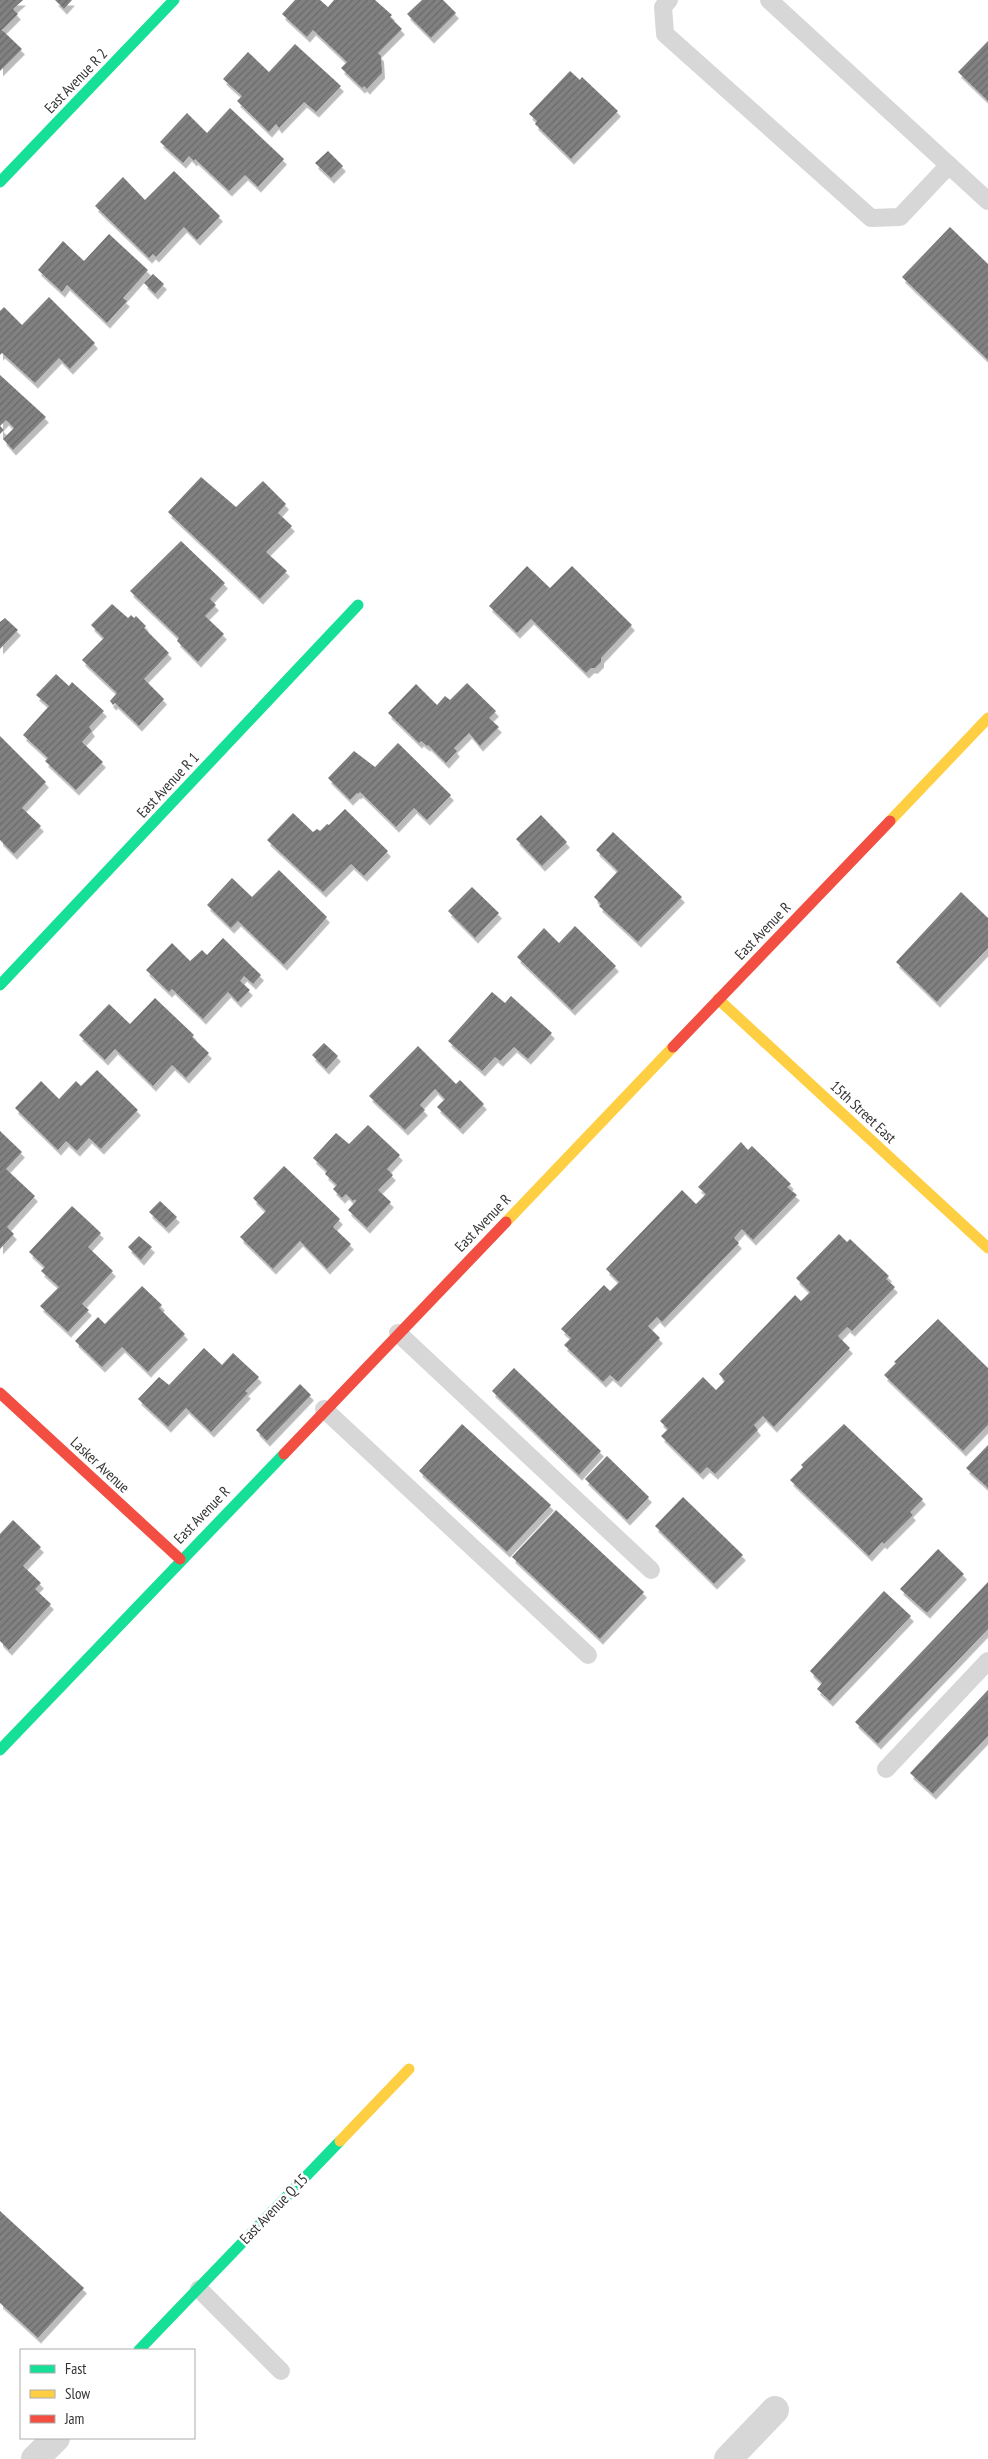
<svg xmlns="http://www.w3.org/2000/svg" width="988" height="2459" viewBox="0 0 988 2459" font-family="'PT Sans Narrow',sans-serif">
  <style>
    .building { fill: url(#building-hatch); filter: url(#shadow) }
    .lines { fill: none; stroke-linecap: round; stroke-linejoin: round }
    .lane { stroke: #d7d7d7; stroke-width: 18 }
    .street { stroke: #d7d7d7; stroke-width: 28 }
    .fast { stroke: #16e098; stroke-width: 11 }
    .slow { stroke: #ffcf43; stroke-width: 11 }
    .jam { stroke: #f24e42; stroke-width: 11 }
    .labels { text-anchor: middle; stroke-width: 5; stroke-linejoin: round; paint-order: stroke }
    .street-label { font-size: 15px; fill: #333; stroke: #fff }
  </style>
  <defs>
    <pattern id="building-hatch" width="6" height="6" patternUnits="userSpaceOnUse" patternTransform="scale(1.25)"><rect width="6" height="6" fill="#818181"/><path d="M-1 1l2-2M0 6l6-6M5 7l2-2" fill="none" stroke="#6a6a6a"/></pattern>
    <filter id="shadow"><feDropShadow dx="3" dy="5.5" stdDeviation="0" flood-color="#0004"/></filter>
  </defs>
  <rect width="100%" height="100%" fill="#fff"/>
  <g class="building">
    <path d="M0 0H23L13 9 18 14 2 30 22 49 0 71Z"/>
    <path d="M55 0H72L64 9Z"/>
    <path d="M295 0H320L328 7 334 0H375L392 15 390 17 402 29 378 53 381 56 382 73 367 89 364 86 362 88 341 68 347 62 313 30 307 37 282 14Z"/>
    <path d="M422 0H443L456 13 431 38 407 14Z"/>
    <path d="M988 41V101L958 72Z"/>
    <path d="M295 44 341 86 316 112 304 102 279 128 276 124 269 132 237 101 242 96 223 79 248 52 269 72Z"/>
    <path d="M570 71 580 80 582 77 618 111 571 159 535 124 537 121 529 114Z"/>
    <path d="M230 108 284 159 258 187 245 175 229 191 195 159 194 161 189 156 183 163 160 142 187 113 207 133Z"/>
    <path d="M328 151 343 166 331 178 315 163Z"/>
    <path d="M174 171 220 216 197 240 184 227 156 257 153 254 149 258 95 206 123 177 145 200Z"/>
    <path d="M950 227 988 264V360L902 277Z"/>
    <path d="M109 234 148 270 123 298 127 301 107 323 67 285 62 292 38 270 63 241 84 261Z"/>
    <path d="M153 274 164 284 155 294 144 283Z"/>
    <path d="M49 297 95 343 70 369 59 358 35 383 2 353 0 355V311L4 307 22 325Z"/>
    <path d="M0 375 46 417 13 450 3 439 14 428 6 420 0 426 4 430 0 434Z"/>
    <path d="M201 477 236 507 263 481 286 504 278 513 292 526 266 552 287 571 260 599 168 512Z"/>
    <path d="M181 541 225 583 210 599 216 605 205 616 224 634 198 662 177 641 179 638 130 591Z"/>
    <path d="M527 566 550 588 572 566 632 625 601 658V662L595 668H591L586 673 531 619 517 633 489 606Z"/>
    <path d="M112 604 128 618 131 615 134 618 136 616 146 626 144 628 169 653 144 679 164 699 139 726 115 703 113 705 110 701 117 693 82 660 104 638 91 625Z"/>
    <path d="M5 618 18 630 0 649V622Z"/>
    <path d="M56 674 69 686 72 682 104 711 89 727 92 731 82 742 103 762 76 790 45 761 48 758 23 735 49 706 36 695Z"/>
    <path d="M467 683 496 711 489 718 499 727 480 746 469 733 454 748 457 751 446 763 428 745 427 746 421 741 419 743 388 713 416 684 437 705 445 696 450 700Z"/>
    <path d="M0 736 46 782 22 808 41 826 14 854 0 840Z"/>
    <path d="M398 743 451 795 427 820 414 808 396 827 360 792 358 794 357 793 350 800 328 778 354 751 375 767Z"/>
    <path d="M345 809 388 851 364 876 351 864 323 892 267 840 293 813 313 832 317 829 320 831 327 824 329 825Z"/>
    <path d="M541 815 567 842 542 866 516 839Z"/>
    <path d="M613 832 682 897 638 942 599 906 601 904 594 897 618 871 596 850Z"/>
    <path d="M279 870 327 917 284 965 238 921 231 928 207 905 232 878 252 897Z"/>
    <path d="M472 887 499 913 475 938 448 911Z"/>
    <path d="M961 892 988 918V948L937 1002 896 962Z"/>
    <path d="M575 926 616 966 572 1010 517 957 544 928 559 943Z"/>
    <path d="M223 938 261 975 253 984 244 976 240 981 250 990 238 1002 228 992 203 1019 172 989 169 992 146 970 172 943 190 961 202 950 207 955Z"/>
    <path d="M492 992 505 1003 511 996 552 1033 528 1059 514 1047 500 1061 495 1057 482 1071 448 1041Z"/>
    <path d="M155 998 194 1035 192 1037 209 1053 186 1078 172 1065 153 1086 115 1049 105 1060 79 1035 109 1004 130 1024Z"/>
    <path d="M324 1043 338 1056 326 1069 312 1055Z"/>
    <path d="M418 1046 456 1084 460 1080 484 1104 460 1129 437 1107 445 1099 435 1089 420 1105 425 1110 405 1130 369 1096Z"/>
    <path d="M97 1070 138 1110 101 1149 89 1138 77 1151 66 1141 58 1150 15 1108 41 1081 59 1099 76 1081 81 1086Z"/>
    <path d="M368 1125 400 1155 387 1169 393 1175 378 1190 391 1202 367 1228 348 1210 356 1201 355 1199 353 1201 346 1194 342 1198 333 1189 337 1185 325 1174 327 1171 313 1158 336 1133 349 1144Z"/>
    <path d="M0 1131 22 1152 6 1169 35 1196 7 1227 14 1234 0 1249Z"/>
    <path d="M741 1142 748 1150 752 1146 791 1184 787 1187 797 1195 753 1240 742 1229 734 1238 739 1243 662 1322 657 1317 648 1326 660 1338 618 1382 610 1375 603 1382 564 1345 571 1338 561 1329 604 1285 610 1291 619 1282 606 1269 682 1190 696 1204 706 1194 698 1187Z"/>
    <path d="M284 1166 340 1219 333 1227 351 1244 327 1269 300 1241 273 1269 240 1237 266 1211 253 1198Z"/>
    <path d="M160 1201 177 1217 166 1228 149 1212Z"/>
    <path d="M72 1206 101 1233 88 1247 113 1271 82 1304 89 1310 68 1332 40 1306 59 1287 41 1271 45 1267 29 1252Z"/>
    <path d="M839 1234 847 1242 850 1239 889 1276 886 1279 895 1287 852 1331 847 1327 838 1336 850 1348 774 1427 763 1416 754 1425 758 1430 715 1474 707 1467 700 1474 661 1436 668 1429 660 1421 703 1377 716 1390 725 1381 719 1374 795 1295 801 1301 810 1292 796 1278Z"/>
    <path d="M139 1236 152 1247 141 1260 128 1247Z"/>
    <path d="M142 1286 162 1305 159 1308 185 1334 148 1372 122 1347 102 1367 75 1341 98 1317 105 1324Z"/>
    <path d="M938 1319 988 1368V1425L963 1451 884 1375 896 1363 894 1362Z"/>
    <path d="M204 1348 222 1365 233 1353 259 1377 245 1391 248 1393 211 1432 186 1408 168 1427 138 1399 159 1377 169 1385Z"/>
    <path d="M514 1368 601 1451 579 1475 492 1391Z"/>
    <path d="M300 1384 311 1395 267 1441 256 1430Z"/>
    <path d="M462 1424 551 1505 507 1552 419 1471Z"/>
    <path d="M844 1424 923 1499 910 1512 913 1515 884 1544 882 1542 869 1556 790 1480 803 1467 801 1465Z"/>
    <path d="M988 1445V1488L966 1468Z"/>
    <path d="M607 1456 649 1497 627 1520 585 1479Z"/>
    <path d="M683 1497 743 1555 714 1584 655 1526Z"/>
    <path d="M556 1510 644 1592 600 1639 512 1557Z"/>
    <path d="M13 1520 41 1547 23 1566 41 1583 35 1589 51 1604 9 1650 0 1641V1534Z"/>
    <path d="M938 1549 964 1574 927 1613 900 1589Z"/>
    <path d="M988 1582V1629L878 1744 855 1722Z"/>
    <path d="M884 1591 911 1616 830 1701 817 1689 822 1683 810 1671Z"/>
    <path d="M988 1690V1736L933 1794 910 1773Z"/>
    <path d="M0 2211 84 2288 38 2338 0 2303Z"/>
  </g>
  <g class="lines">
    <g class="lane">
      <path d="M669 0 663 7 665 34 871 218 900 217 949 165"/>
      <path d="M769 0 988 201"/>
      <path d="M398 1333 651 1570"/>
      <path d="M324 1409 588 1655"/>
      <path d="M886 1769 988 1661"/>
      <path d="M199 2289 281 2371"/>
    </g>
    <g class="street">
      <path d="M35 2459 56 2438"/>
      <path d="M728 2459 775 2410"/>
    </g>
    <g class="fast">
      <path d="M0 182 174 0"/>
      <path d="M0 985 358 605"/>
      <path d="M0 1750 284 1454"/>
      <path d="M139 2350 340 2141"/>
    </g>
    <g class="slow">
      <path d="M890 821 988 718"/>
      <path d="M718 999 988 1248"/>
      <path d="M506 1222 673 1047"/>
      <path d="M340 2141 409 2069"/>
    </g>
    <g class="jam">
      <path d="M673 1047 890 821"/>
      <path d="M0 1393 180 1559"/>
      <path d="M284 1454 506 1222"/>
    </g>
  </g>
  <g class="labels">
    <g class="street-label">
      <text transform="translate(76 81) rotate(-46)" y="5">East Avenue R 2</text>
      <text transform="translate(168 785) rotate(-47)" y="5">East Avenue R 1</text>
      <text transform="translate(763 931) rotate(-46)" y="5">East Avenue R</text>
      <text transform="translate(863 1112) rotate(43)" y="5">15th Street East</text>
      <text transform="translate(483 1223) rotate(-46)" y="5">East Avenue R</text>
      <text transform="translate(100 1465) rotate(43)" y="5">Lasker Avenue</text>
      <text transform="translate(202 1515) rotate(-46)" y="5">East Avenue R</text>
      <text transform="translate(274 2209) rotate(-46)" y="5">East Avenue Q 15</text>
    </g>
  </g>
  <rect x="20" y="2349" width="175" height="90" fill="#ffffff" stroke="#adadad"/>
  <rect x="30" y="2365" width="25" height="8" fill="#16e098" stroke="#adadad"/>
  <text x="65" y="2374" font-size="15" fill="#333333">Fast</text>
  <rect x="30" y="2390" width="25" height="8" fill="#ffcf43" stroke="#adadad"/>
  <text x="65" y="2399" font-size="15" fill="#333333">Slow</text>
  <rect x="30" y="2415" width="25" height="8" fill="#f24e42" stroke="#adadad"/>
  <text x="65" y="2424" font-size="15" fill="#333333">Jam</text>
</svg>
